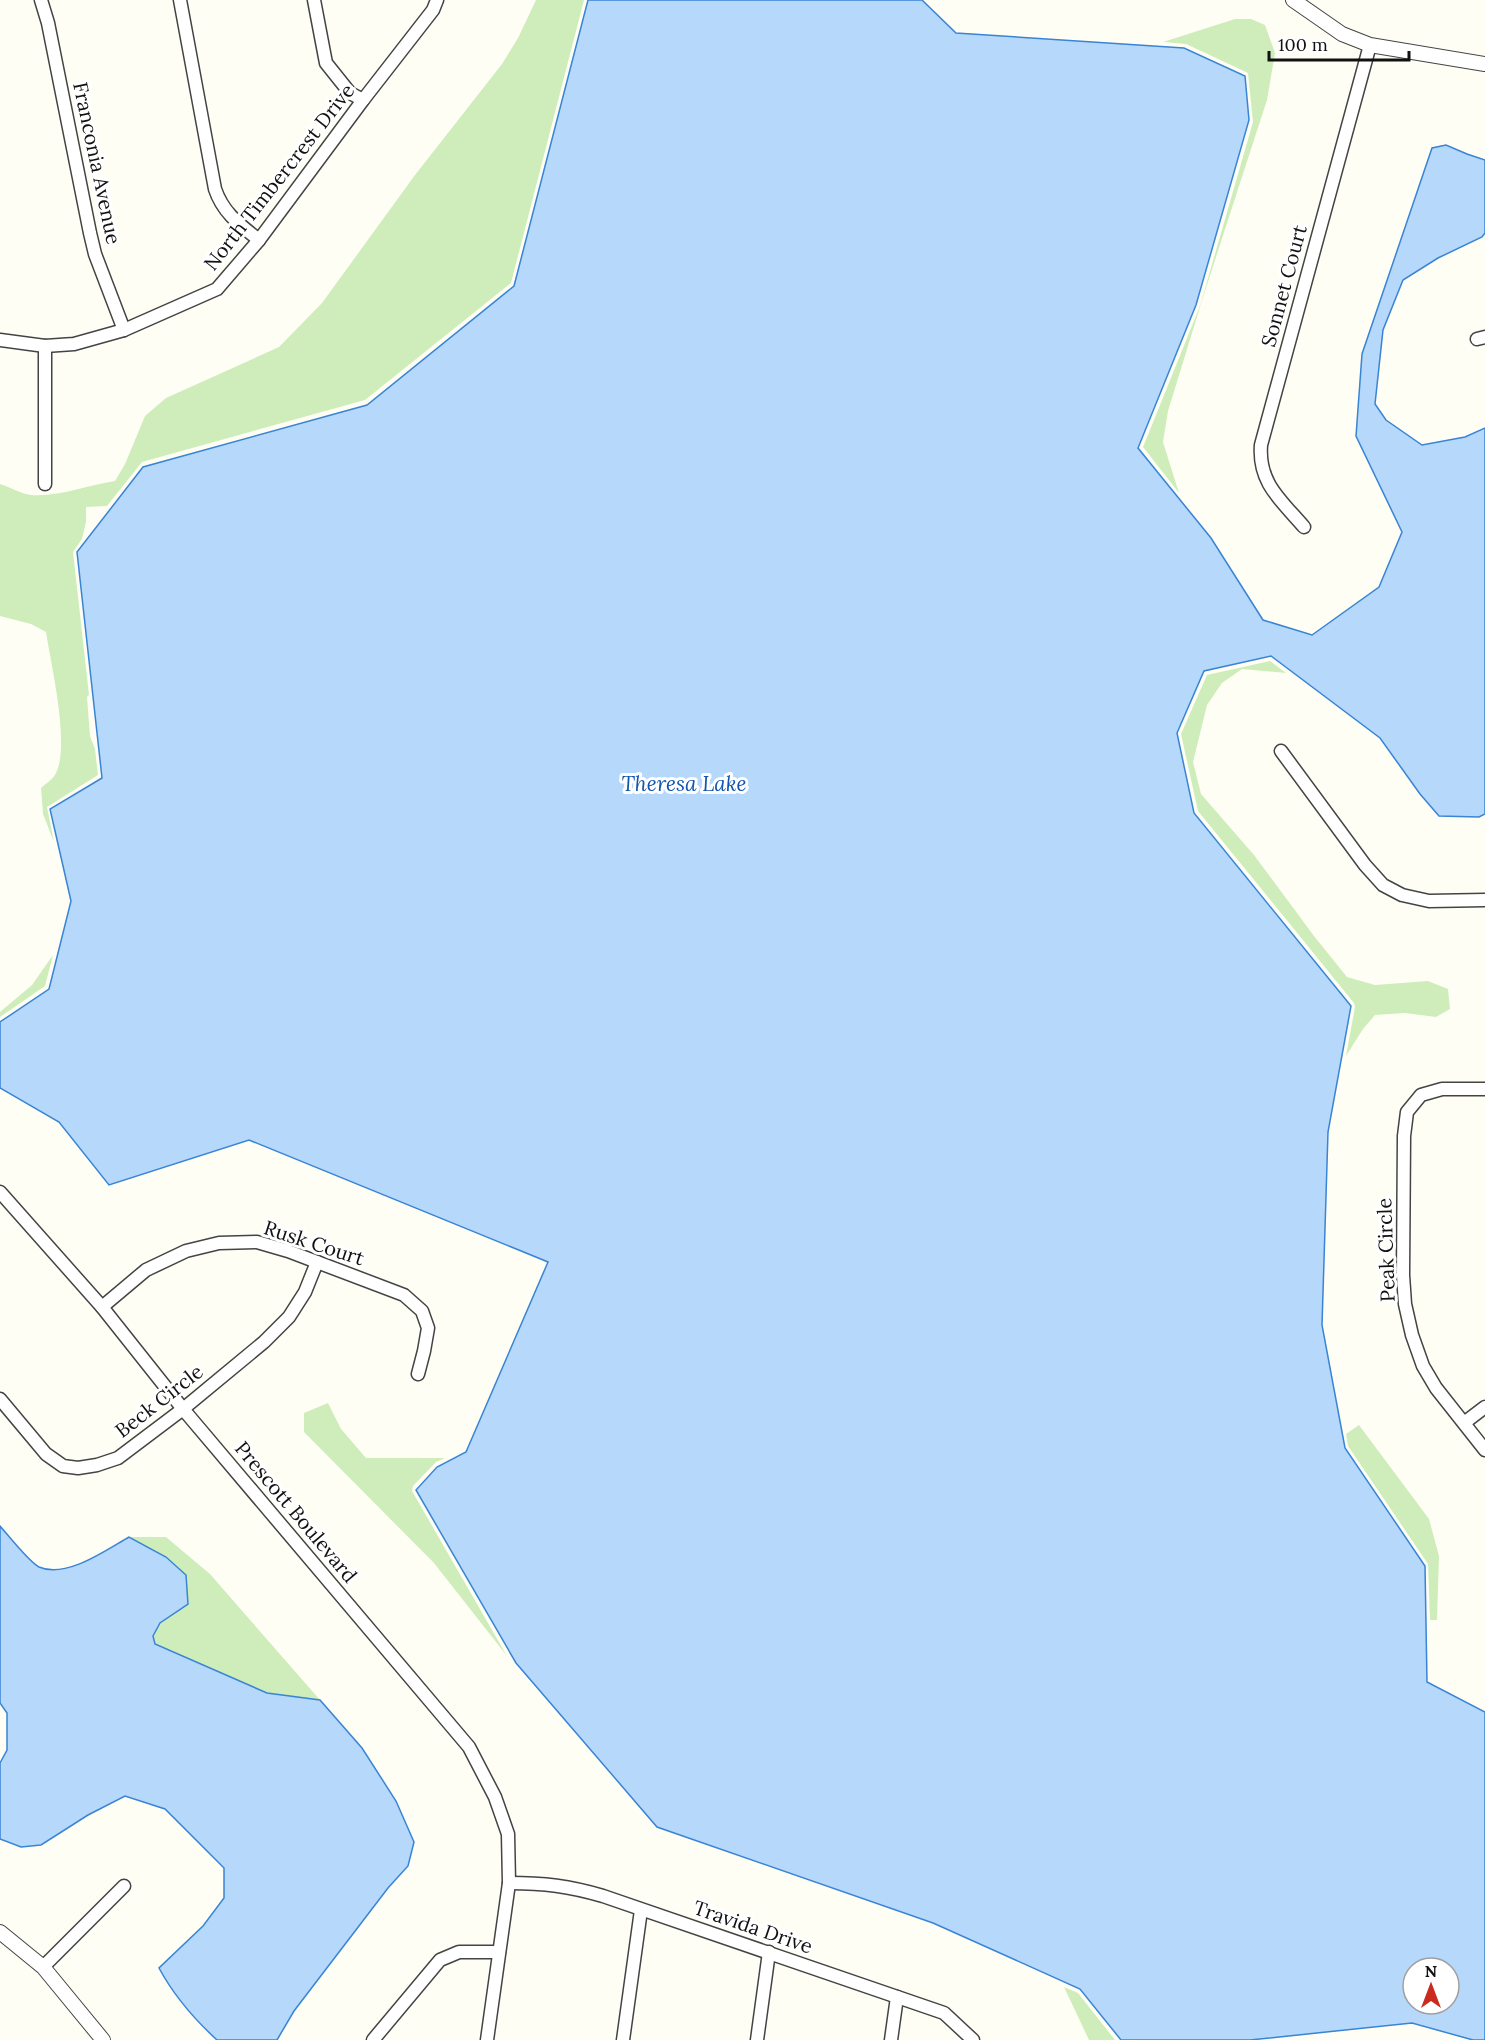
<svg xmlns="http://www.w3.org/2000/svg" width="1485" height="2040" viewBox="0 0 1485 2040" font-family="Lora,serif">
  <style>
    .green { fill: #cfedbb }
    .water { fill: #b6d8fa; stroke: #3884d5; stroke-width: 1.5; fill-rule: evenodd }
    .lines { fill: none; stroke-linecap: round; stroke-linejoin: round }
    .minor-casing { stroke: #444; stroke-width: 15 }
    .tertiary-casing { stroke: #444; stroke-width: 16 }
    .minor { stroke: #fff; stroke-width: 12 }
    .tertiary { stroke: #fff; stroke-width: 14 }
    .labels { text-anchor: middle; stroke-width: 6; stroke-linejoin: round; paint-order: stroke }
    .street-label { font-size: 20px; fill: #111; stroke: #fff }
    .water-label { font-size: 21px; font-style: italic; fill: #1156ac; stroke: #fff }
  </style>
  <rect width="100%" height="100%" fill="#fffef5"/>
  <g class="green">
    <path d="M536 0H584L511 283 365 400 142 462 107 506 86 507V522L82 539 73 552 89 695 87 697 90 736 95 749 98 775 47 807 54 842 43 814 41 788C45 784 52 780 55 775 71 747 51 665 46 632L31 624 0 616V484C10 487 21 494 31 495 59 497 88 485 115 481L125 464 145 416 166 398 279 347 322 303 415 175 502 64 518 38Z"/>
    <path d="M1235 19H1251L1265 25 1275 53 1267 100 1204 294 1168 411 1163 442 1179 493 1143 447 1200 306 1253 122 1248 73 1186 44 1163 42Z"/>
    <path d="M1270 661 1286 673 1242 669 1222 683 1207 705 1193 762 1201 794 1254 855 1314 936 1347 977 1375 985 1428 981 1448 989 1450 1009 1436 1017 1405 1013 1375 1015 1363 1029 1346 1056 1355 1007 1354 1003 1198 811 1181 734 1207 675Z"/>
    <path d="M53 955 45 986 0 1017V1012L32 985Z"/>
    <path d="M328 1403 341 1429 366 1458H445L436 1462 413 1486 412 1491 507 1656 434 1563 304 1432V1413Z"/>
    <path d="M1359 1425 1429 1519 1439 1556 1437 1620H1430L1428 1564 1348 1446 1346 1434Z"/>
    <path d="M129 1537H166L210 1574 320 1700 267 1693 155 1645 153 1636 160 1623 188 1604 166 1557Z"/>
    <path d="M1064 1987 1078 1993 1115 2040H1089Z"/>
  </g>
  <g class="water">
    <path d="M588 0H922L956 33 1184 48 1245 76 1249 120 1196 305 1138 448 1211 538 1263 620 1312 635 1379 587 1402 532 1356 436 1362 354 1432 148 1446 145 1467 154 1485 160V233L1482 237 1438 258 1403 280 1383 330 1375 404 1386 420 1422 445 1465 437 1485 428V814L1479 817 1439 816 1420 794 1380 738 1271 656 1204 671 1177 733 1194 813 1351 1006 1328 1132 1322 1325 1345 1448 1425 1566 1427 1682 1485 1712V2040H1473L1412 2023 1250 2040H1121L1080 1989 933 1923 657 1827 516 1663 416 1490 437 1467 466 1452 548 1262 249 1140 109 1185 59 1122 0 1088V1022L49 989 71 901 50 809 102 778 77 552 143 467 367 405 514 286ZM1413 1968H1449V2004H1413Z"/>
    <path d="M0 1526C8 1535 29 1562 39 1567 66 1579 106 1550 129 1537L166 1557 186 1575 188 1604 160 1623 153 1636 155 1644 267 1693 320 1700 362 1748 396 1801 414 1842 408 1866 388 1888 294 2011 277 2040H217C193 2018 174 1996 159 1968L203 1926 224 1898V1868L165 1809 125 1796 88 1815 41 1845 21 1847 0 1839V1763L7 1750V1713L0 1703Z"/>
  </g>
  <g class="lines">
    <defs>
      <g id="minor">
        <path d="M41 0 48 23 90 233 95 254 124 330"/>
        <path d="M180 0 215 189C223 213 240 225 259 240"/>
        <path d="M314 0 326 63 350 93 363 100"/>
        <path d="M1477 339 1485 337"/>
        <path d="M0 340 45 346 74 344 124 330 217 289 259 240 363 100 433 10 437 0"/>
        <path d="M45 346V484"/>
        <path d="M1304 527C1281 500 1258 483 1261 445L1370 45"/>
        <path d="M1281 751 1365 865 1383 885 1402 895 1429 901 1485 900"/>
        <path d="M1485 1089H1442L1421 1095 1407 1112 1404 1136 1403 1275 1405 1304 1412 1335 1423 1366 1436 1388 1485 1450"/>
        <path d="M0 1192 102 1307 183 1409 469 1747 495 1797 508 1834 509 1883 487 2040"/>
        <path d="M102 1307 146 1270 186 1251 219 1243 257 1242 288 1251 404 1295 422 1311 428 1328 424 1351 418 1374"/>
        <path d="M0 1399 46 1454 63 1466 78 1468 97 1465 118 1458 183 1409 264 1342 289 1317 305 1292 317 1262"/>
        <path d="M1464 1423 1485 1407"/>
        <path d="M509 1883C544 1883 569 1886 603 1896L944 2013 973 2040"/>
        <path d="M43 1967 124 1886"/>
        <path d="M373 2040 440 1960 459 1952H499"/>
        <path d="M623 2040 641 1910"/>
        <path d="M757 2040 769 1952"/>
        <path d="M891 2040 897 1997"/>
      </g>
      <g id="tertiary">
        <path d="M1293 0 1342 34 1370 45 1485 64"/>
        <path d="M0 1932 43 1967 103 2040"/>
      </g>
    </defs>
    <use href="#minor" class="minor-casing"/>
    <use href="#tertiary" class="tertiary-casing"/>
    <use href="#minor" class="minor"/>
    <use href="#tertiary" class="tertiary"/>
  </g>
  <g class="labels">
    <g class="street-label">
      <text transform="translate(97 163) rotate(78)" y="7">Franconia Avenue</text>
      <text transform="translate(279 177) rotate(-52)" y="7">North Timbercrest Drive</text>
      <text transform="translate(1284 286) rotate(-75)" y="7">Sonnet Court</text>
      <text transform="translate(314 1243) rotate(18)" y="7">Rusk Court</text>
      <text transform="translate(1386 1250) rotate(-92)" y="7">Peak Circle</text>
      <text transform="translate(159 1401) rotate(-38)" y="7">Beck Circle</text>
      <text transform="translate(296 1512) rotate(50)" y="7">Prescott Boulevard</text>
      <text transform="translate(753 1927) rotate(19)" y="7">Travida Drive</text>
    </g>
    <g class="water-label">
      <text x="684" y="791">Theresa Lake</text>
    </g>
  </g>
  <g transform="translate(1431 1986)"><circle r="28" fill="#ffffff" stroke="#a0a0a0" stroke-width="1.5"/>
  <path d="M0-4.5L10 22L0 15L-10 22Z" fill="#cb2b1f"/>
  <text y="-9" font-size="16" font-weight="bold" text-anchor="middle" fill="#111111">N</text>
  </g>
  <path d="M1269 51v9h140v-9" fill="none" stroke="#111111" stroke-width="3"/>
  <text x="1278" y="51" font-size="18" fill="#111111" stroke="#ffffff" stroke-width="4.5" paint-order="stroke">100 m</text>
</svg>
